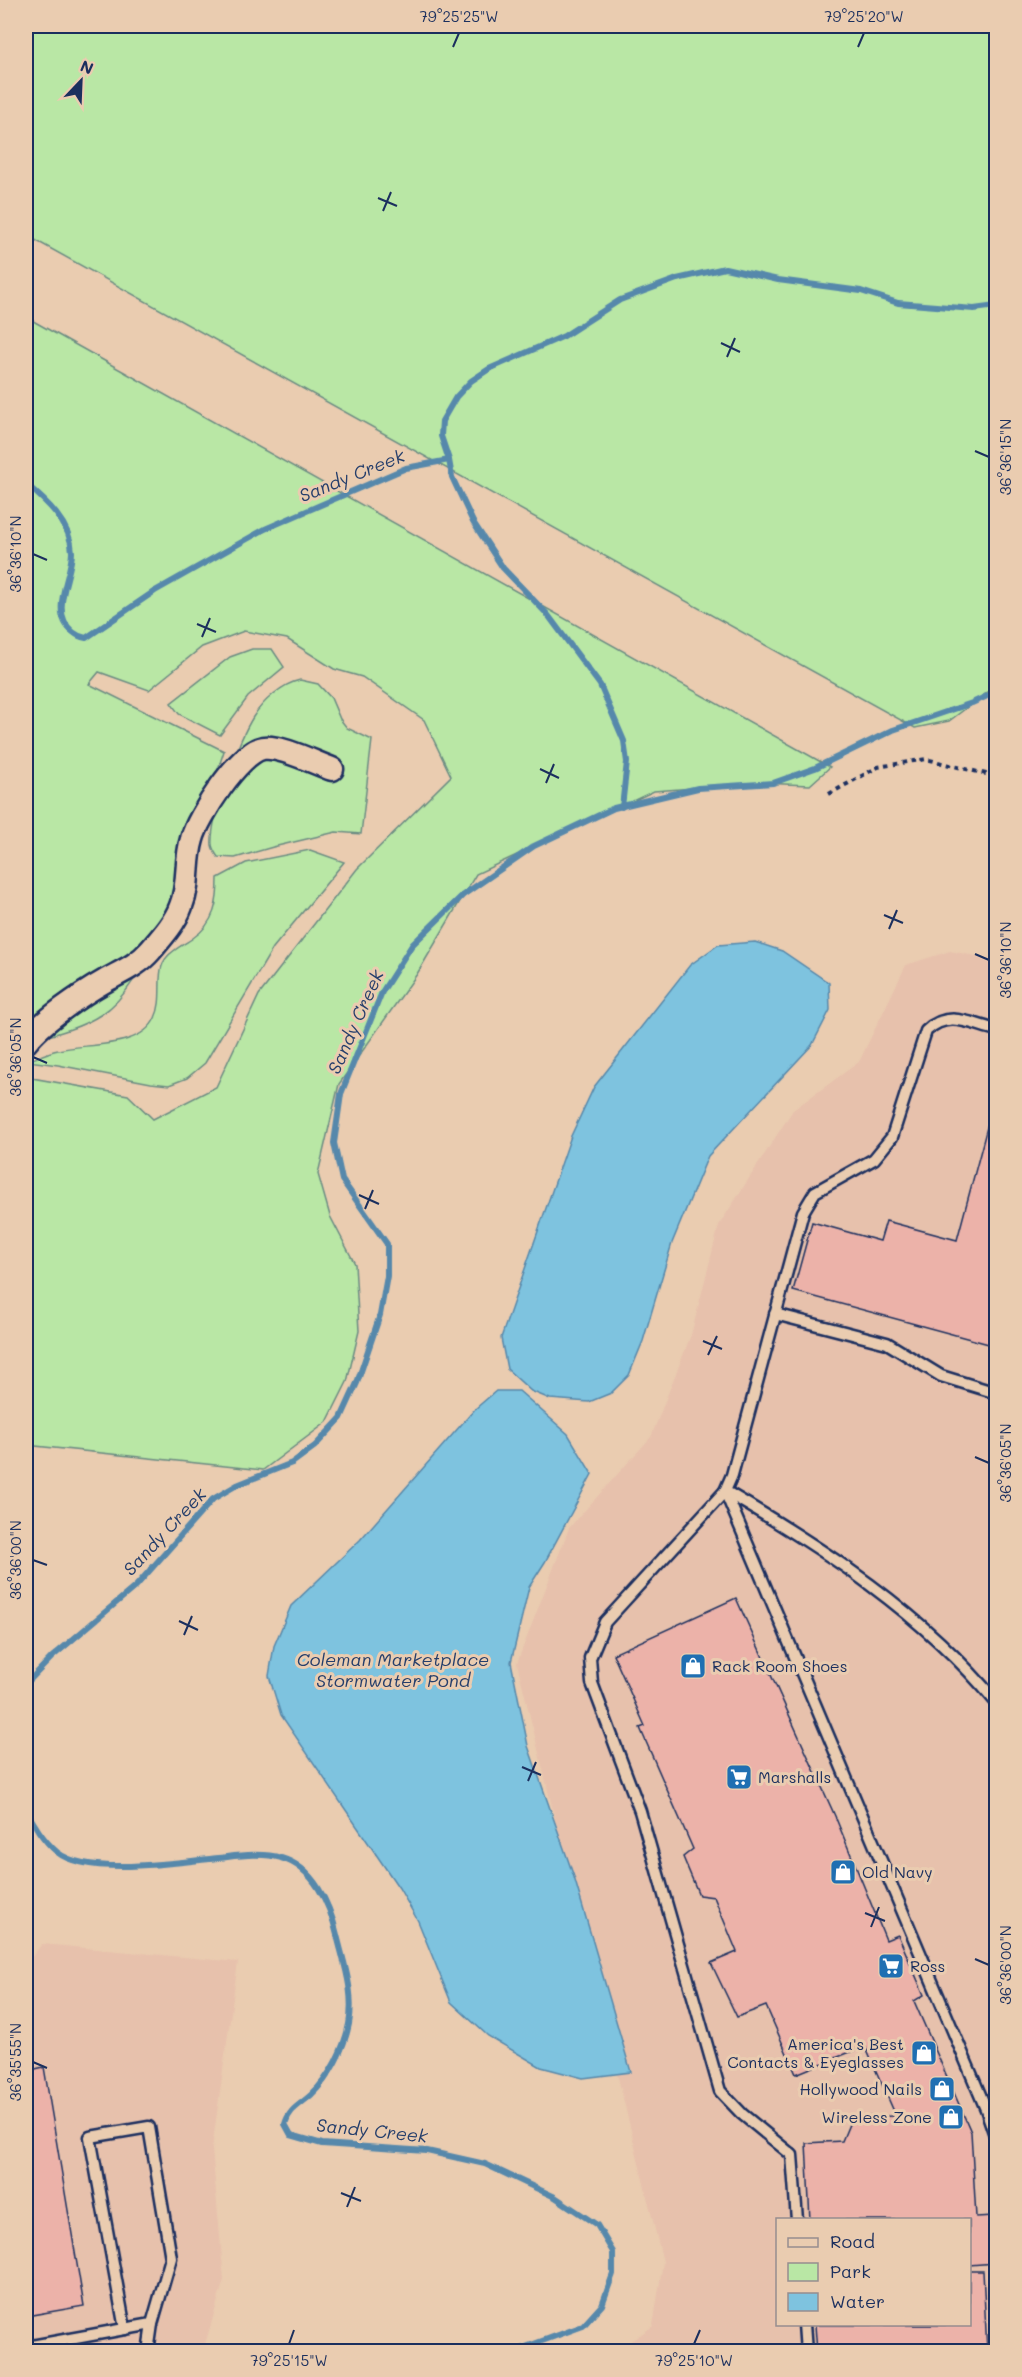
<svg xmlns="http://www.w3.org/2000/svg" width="1022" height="2377" viewBox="0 0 1022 2377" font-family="Mali,sans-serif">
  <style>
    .built { fill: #e7c1ac; fill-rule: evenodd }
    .green { fill: #b9e7a5; stroke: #6a8b82; stroke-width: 1.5 }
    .water { fill: #7ec3df; stroke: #5688ab; stroke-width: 1.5 }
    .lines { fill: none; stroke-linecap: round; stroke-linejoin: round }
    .stream { stroke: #5688ab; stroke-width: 6 }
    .building { fill: #ecb2a9; stroke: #1b2f5e; stroke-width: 1.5 }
    .lane-casing { stroke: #1b2f5e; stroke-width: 15 }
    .street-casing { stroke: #1b2f5e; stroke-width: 27 }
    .path { stroke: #1b2f5e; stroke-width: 4; stroke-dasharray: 4.5 4.5; stroke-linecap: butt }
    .lane { stroke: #eaccb0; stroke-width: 10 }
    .street { stroke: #eaccb0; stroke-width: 22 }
    .ticks { fill: none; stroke: #1b2f5e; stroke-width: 2 }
    .labels { text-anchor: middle; stroke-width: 6; stroke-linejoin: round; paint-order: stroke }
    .poi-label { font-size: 16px; fill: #1b2f5e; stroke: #eaccb0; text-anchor: start }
    .water-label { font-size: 18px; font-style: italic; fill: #253e6b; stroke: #eaccb0 }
    .neatline { fill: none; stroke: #1b2f5e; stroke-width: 2 }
    .ticks-label { font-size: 15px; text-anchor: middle; fill: #1b2f5e }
  </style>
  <rect width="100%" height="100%" fill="#eaccb0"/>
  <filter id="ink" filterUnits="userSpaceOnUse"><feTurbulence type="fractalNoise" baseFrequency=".0167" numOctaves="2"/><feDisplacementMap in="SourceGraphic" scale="12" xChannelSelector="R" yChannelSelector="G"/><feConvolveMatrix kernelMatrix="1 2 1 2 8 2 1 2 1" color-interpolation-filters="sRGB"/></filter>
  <g filter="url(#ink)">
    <g class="built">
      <path d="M950 951 996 960V2351H616L653 2326 663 2262 517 1663 569 1528 651 1437 691 1335 719 1225 793 1110 859 1062 906 965ZM778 2220H970V2324H778Z"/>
      <path d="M42 1944 238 1962 212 2149 224 2280 203 2351 26 2352V1964Z"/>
    </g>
    <g class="green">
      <path d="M26 26H996V682L989 691 949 721 915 728 26 235Z"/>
      <path d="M26 317 830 767 810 785 758 783 654 791 476 874 417 974 339 1084 318 1174 330 1216 355 1264 359 1331 347 1382 327 1422 263 1470 26 1445V1077L128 1095 153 1119 216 1087 259 995 357 869 451 776 424 720 362 677 334 669 287 639 244 631 202 647 149 690 99 672 89 684 224 751C203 814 158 979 102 1014 79 1029 52 1035 26 1042Z"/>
      <path d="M252 649H272L284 667 248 697 220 735 179 714 171 703 230 657Z"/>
      <path d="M300 680 318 684 331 698 340 719 347 728 372 740 361 834 336 832 273 847 235 858 218 857C215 853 213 850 212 845 210 818 238 741 253 717 263 701 282 684 300 680Z"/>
      <path d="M310 850 344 862 273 948 205 1063 187 1078 169 1085 151 1083 58 1065 28 1061C38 1057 48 1052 58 1050 86 1043 141 1049 155 1018 165 998 154 971 167 957 174 949 185 944 193 938 215 923 218 902 218 878L246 863Z"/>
    </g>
    <g class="water">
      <path d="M755 942 782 951 829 983 830 1010 812 1045 708 1156 672 1243 643 1341 629 1375 611 1393 589 1402 550 1399 531 1391 507 1369 501 1338 571 1136 594 1087 690 965 718 945Z"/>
      <path d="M496 1391H519L568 1434 592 1474 545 1562 529 1587 511 1662 528 1746 574 1877 631 2072 583 2078 541 2067 488 2036 451 2002 418 1921 399 1888 281 1715 269 1676 274 1646 291 1606 360 1540 475 1409Z"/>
    </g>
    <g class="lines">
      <g class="stream">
        <path d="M26 484C46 501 71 523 72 552 72 577 48 612 73 632 78 636 80 637 86 638L155 591 265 529 406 468 449 460"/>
        <path d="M622 807 627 762 624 741 600 685 548 615 503 568 473 522 452 477 449 460 441 436 442 421 456 397 471 381 489 369 564 336 620 300 677 279 725 268 778 280 861 291 898 303 974 309 996 306"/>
        <path d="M26 1684 52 1657 136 1586 213 1499 237 1485 292 1463 315 1446 341 1418 357 1383 380 1315 387 1276V1244L342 1180 334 1143 341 1094 382 992 412 945 463 895 534 846 614 808 698 788 773 783 815 768 893 730 972 703 996 692"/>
        <path d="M26 1808C32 1823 44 1841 57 1852 87 1877 180 1862 218 1858 237 1856 261 1852 281 1858 314 1867 330 1905 337 1935 344 1964 355 1993 349 2024 344 2049 330 2077 311 2095 300 2105 289 2109 285 2124L291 2135 322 2144 427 2151 485 2164 555 2197 597 2225 613 2252V2274L602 2305 583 2326 512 2352"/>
      </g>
    </g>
    <g class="building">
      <path d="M991 1112 996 1113V1346L793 1291 812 1222 880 1241 886 1221 957 1240Z"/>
      <path d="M736 1598 835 1816 886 1940 898 1935 924 1995 914 2001 971 2132 976 2217 994 2216 996 2263 969 2265V2220H810L806 2143 842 2141 852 2117 896 2116 865 2046 796 2074 766 2006 737 2017 711 1963 737 1952 714 1897 699 1895 683 1857 693 1849 640 1728 645 1726 613 1654Z"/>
      <path d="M44 2067 84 2306 26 2316V2071Z"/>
      <path d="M969 2271H983L987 2352H817L815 2325H969Z"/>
    </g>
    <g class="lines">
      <defs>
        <g id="lane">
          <path d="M996 1030C969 1023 948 1010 926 1031L892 1137 874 1159 815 1192 803 1212 732 1475 725 1491C824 1549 923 1613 996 1702"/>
          <path d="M775 1314 887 1343 941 1376 990 1391H996"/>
          <path d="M797 2220 792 2155 742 2114 720 2091 640 1811 592 1683 590 1658 605 1622 725 1491 986 2109 996 2138"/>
          <path d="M804 2324 806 2352"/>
          <path d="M125 2329 90 2137 149 2127 171 2258 152 2324"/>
          <path d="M26 2347 152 2324 148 2352"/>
        </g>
        <path id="street" d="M26 1042C41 1022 82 994 105 981 121 972 138 965 150 951 161 938 175 923 181 906 190 884 185 862 192 839 198 817 239 752 263 748 280 745 315 763 332 769"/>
      </defs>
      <use href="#lane" class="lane-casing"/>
      <use href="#street" class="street-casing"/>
      <path class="path" d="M829 794 878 767 926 759 986 774 996 780"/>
      <use href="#lane" class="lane"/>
      <use href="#street" class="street"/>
    </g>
  </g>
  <path class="ticks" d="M453 47 459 33M858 47 864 33M378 198 397 206M383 211 391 192M721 343 740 352M727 357 735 338M975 451 989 457M33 554 47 560M197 624 216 632M202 637 210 618M540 769 559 778M546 783 554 764M884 915 903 923M889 929 897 910M975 954 989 960M33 1057 47 1063M359 1195 379 1204M365 1209 373 1190M703 1341 722 1349M708 1355 717 1336M975 1457 989 1463M33 1560 47 1565M179 1621 198 1630M184 1635 192 1616M522 1767 541 1775M528 1781 536 1762M865 1913 885 1921M871 1927 879 1907M975 1959 989 1965M33 2062 47 2068M341 2193 361 2201M347 2207 355 2187M289 2344 294 2330M694 2344 700 2330"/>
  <defs>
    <symbol id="shop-square" viewBox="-11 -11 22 22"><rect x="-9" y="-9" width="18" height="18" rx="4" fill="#1f6fb2" stroke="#eaccb0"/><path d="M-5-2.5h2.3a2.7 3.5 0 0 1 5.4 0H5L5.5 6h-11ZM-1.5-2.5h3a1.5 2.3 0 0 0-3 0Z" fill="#fff"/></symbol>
    <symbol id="supermarket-square" viewBox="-11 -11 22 22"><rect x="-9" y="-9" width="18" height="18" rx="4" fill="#1f6fb2" stroke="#eaccb0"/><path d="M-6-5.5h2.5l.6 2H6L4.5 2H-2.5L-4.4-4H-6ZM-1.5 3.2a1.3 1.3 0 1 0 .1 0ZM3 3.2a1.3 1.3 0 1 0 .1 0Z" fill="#fff"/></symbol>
  </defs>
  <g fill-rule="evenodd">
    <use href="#shop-square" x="678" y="1651" width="30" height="30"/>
    <use href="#supermarket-square" x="724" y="1762" width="30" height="30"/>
    <use href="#shop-square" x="828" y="1857" width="30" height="30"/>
    <use href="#supermarket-square" x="876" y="1951" width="30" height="30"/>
    <use href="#shop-square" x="909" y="2038" width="30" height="30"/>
    <use href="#shop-square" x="927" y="2074" width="30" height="30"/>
    <use href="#shop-square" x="936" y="2102" width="30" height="30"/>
  </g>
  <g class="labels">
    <g class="poi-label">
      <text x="712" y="1672">Rack Room Shoes</text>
      <text x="758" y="1783">Marshalls</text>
      <text x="862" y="1878">Old Navy</text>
      <text x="910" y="1972">Ross</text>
      <text x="904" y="2050" text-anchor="end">America's Best<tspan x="904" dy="18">Contacts &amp; Eyeglasses</tspan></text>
      <text x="922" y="2095" text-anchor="end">Hollywood Nails</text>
      <text x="932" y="2123" text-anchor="end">Wireless Zone</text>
    </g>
    <g class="water-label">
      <text transform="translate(352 476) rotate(-22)" y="6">Sandy Creek</text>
      <text transform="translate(356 1022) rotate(-66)" y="6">Sandy Creek</text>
      <text transform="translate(165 1532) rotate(-47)" y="6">Sandy Creek</text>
      <text x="393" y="1666">Coleman Marketplace<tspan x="393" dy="21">Stormwater Pond</tspan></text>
      <text transform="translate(372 2131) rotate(6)" y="6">Sandy Creek</text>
    </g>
  </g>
  <rect width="1022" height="2377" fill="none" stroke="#eaccb0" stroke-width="66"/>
  <rect x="776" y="2218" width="195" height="108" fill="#eaccb0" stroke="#978d8f" stroke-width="1.5"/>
  <rect x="788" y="2238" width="30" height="9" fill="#eaccb0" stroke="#978d8f" stroke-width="1.5"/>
  <text x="830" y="2248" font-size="18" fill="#1b2f5e">Road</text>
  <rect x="788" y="2263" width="30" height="18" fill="#b9e7a5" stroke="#978d8f" stroke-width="1.5"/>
  <text x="830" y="2278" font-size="18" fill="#1b2f5e">Park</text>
  <rect x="788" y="2293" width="30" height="18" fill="#7ec3df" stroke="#978d8f" stroke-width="1.5"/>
  <text x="830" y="2308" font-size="18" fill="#1b2f5e">Water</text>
  <g transform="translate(81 81) rotate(23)" stroke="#eaccb0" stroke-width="4.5" paint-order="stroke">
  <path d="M0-4.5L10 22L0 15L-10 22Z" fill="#1b2f5e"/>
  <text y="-9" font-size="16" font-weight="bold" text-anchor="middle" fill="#1b2f5e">N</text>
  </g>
  <rect x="33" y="33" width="956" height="2311" class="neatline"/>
  <g class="ticks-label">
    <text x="459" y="22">79°25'25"W</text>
    <text x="864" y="22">79°25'20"W</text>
    <text transform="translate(1006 457) rotate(-90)" y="5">36°36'15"N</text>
    <text transform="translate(16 554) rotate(-90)" y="5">36°36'10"N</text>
    <text transform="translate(1006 960) rotate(-90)" y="5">36°36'10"N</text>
    <text transform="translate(16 1057) rotate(-90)" y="5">36°36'05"N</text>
    <text transform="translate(1006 1463) rotate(-90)" y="5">36°36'05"N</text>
    <text transform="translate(16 1560) rotate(-90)" y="5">36°36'00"N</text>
    <text transform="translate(1006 1965) rotate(-90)" y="5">36°36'00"N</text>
    <text transform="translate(16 2062) rotate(-90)" y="5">36°35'55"N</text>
    <text x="289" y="2366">79°25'15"W</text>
    <text x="694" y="2366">79°25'10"W</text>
  </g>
</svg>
